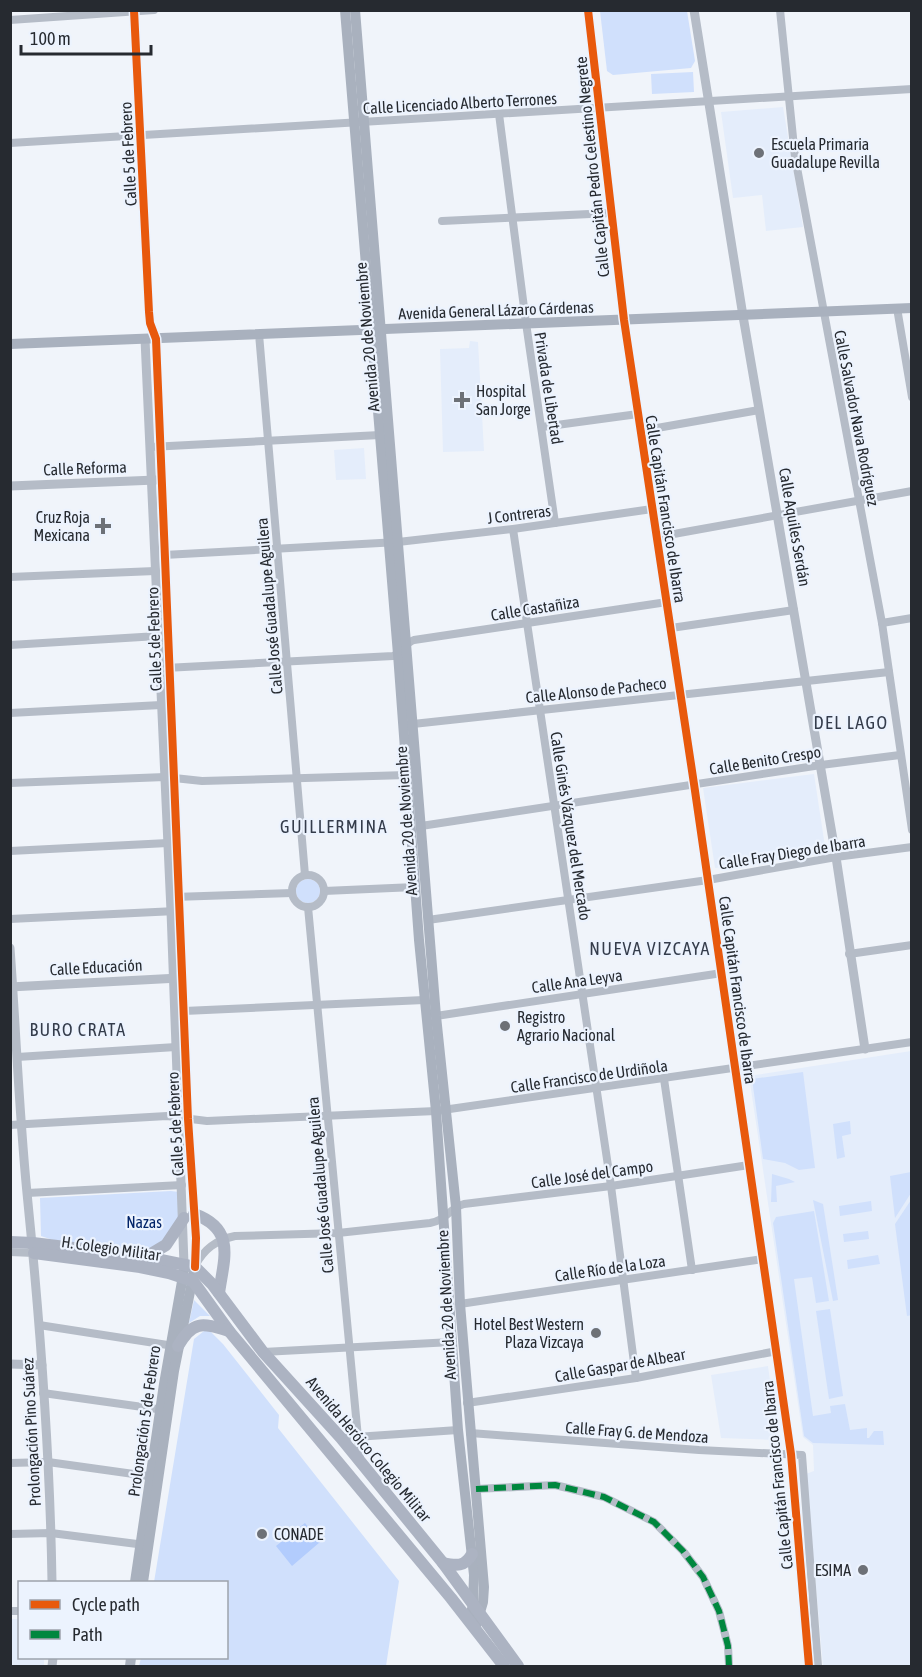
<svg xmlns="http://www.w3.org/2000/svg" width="922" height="1677" viewBox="0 0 922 1677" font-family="'Asap Condensed',sans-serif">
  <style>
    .built { fill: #e4edfb }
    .green { fill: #d0e0fc }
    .water { fill: #b2ccfd }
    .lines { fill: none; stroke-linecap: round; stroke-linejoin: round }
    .minor { stroke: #b5bcc7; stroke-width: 8 }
    .tertiary { stroke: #b5bcc7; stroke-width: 9 }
    .secondary { stroke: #a9b1be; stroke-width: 10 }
    .primary { stroke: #acb3c2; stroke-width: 12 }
    .quiet { stroke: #00873e; stroke-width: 6; stroke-dasharray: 12 6; stroke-linecap: butt }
    .cycleway-casing { stroke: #ecf3fe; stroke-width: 11 }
    .cycleway { stroke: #e8590c; stroke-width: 8 }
    .poi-dot { fill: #6d7177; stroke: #ecf3fe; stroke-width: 2 }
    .labels { text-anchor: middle; stroke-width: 4.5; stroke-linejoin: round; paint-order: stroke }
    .street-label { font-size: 16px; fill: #262a30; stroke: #ecf3fe }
    .poi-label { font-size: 16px; fill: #262a30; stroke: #ecf3fe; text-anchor: start }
    .park-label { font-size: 16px; fill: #022469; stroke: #ecf3fe }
    .neighbourhood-label { font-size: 18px; letter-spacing: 1.5px; fill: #343c4b; stroke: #ecf3fe }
  </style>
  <rect width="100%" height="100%" fill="#f0f4fa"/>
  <g class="built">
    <path d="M783 107 803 227 766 231 762 195 733 198 721 112Z"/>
    <path d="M470 341 478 342 484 451 443 452 440 349 469 348Z"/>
    <path d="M364 448 366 479 336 480 334 450Z"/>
    <path d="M814 774 826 853 715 868 703 788Z"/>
    <path d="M911 1051V1666H823L806 1474 814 1471 813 1445 803 1437 749 1076Z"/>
    <path d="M768 1366 776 1423 774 1440 721 1438 711 1375Z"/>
    <path d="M10 1619H19L20 1658H44V1666H11Z"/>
  </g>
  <g class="green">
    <path d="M600 11H687L695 61 691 68 613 75 607 71Z"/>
    <path d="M693 72 694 92 652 94 651 74Z"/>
    <circle cx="308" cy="891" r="12"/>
    <path d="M803 1072 815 1168 799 1170 785 1163 763 1159 752 1079Z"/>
    <path d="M850 1121 851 1134 842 1136 845 1157 837 1159 833 1124Z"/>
    <path d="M911 1172V1193L895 1218 890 1176Z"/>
    <path d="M772 1174 789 1179 795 1182 776 1186 777 1202H771Z"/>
    <path d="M171 1191 179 1192 178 1217 174 1233 145 1252 53 1240 41 1236 40 1198Z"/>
    <path d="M813 1200 823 1204 838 1300 833 1301Z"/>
    <path d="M911 1200 912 1315 907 1316 895 1224Z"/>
    <path d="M871 1201 872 1211 840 1216 839 1206Z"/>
    <path d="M814 1211 829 1301 816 1303 812 1277 794 1279 813 1416 831 1413 830 1406 845 1404 850 1430 867 1428V1438H869L874 1431H883L884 1445 813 1443 804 1436 773 1223 776 1217Z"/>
    <path d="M868 1231 869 1239 844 1242 843 1234Z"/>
    <path d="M878 1255 880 1264 848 1269 847 1260Z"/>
    <path d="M194 1300 210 1316H200L189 1323Z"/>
    <path d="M830 1309 843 1396 829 1399 816 1311Z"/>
    <path d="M204 1331H210L223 1344 279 1415 278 1428 399 1581 386 1666H139L141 1658H226V1582H154L194 1339Z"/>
  </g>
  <path class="water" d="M305 1523 320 1542 292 1566 276 1546Z"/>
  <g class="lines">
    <g class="minor">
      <path d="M780 10 795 157 882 623 912 830"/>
      <path d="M10 20 154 10"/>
      <path d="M499 114 526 323 555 523"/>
      <path d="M10 143 912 89"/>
      <path d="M442 221 611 213"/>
      <path d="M897 308 912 397"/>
      <path d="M259 334 305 875"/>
      <path d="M542 427 638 414"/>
      <path d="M640 431 759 410"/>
      <path d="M150 447 380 435"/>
      <path d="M513 529 611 1186 636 1378"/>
      <path d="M657 537 912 491"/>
      <path d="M164 555 398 542 513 529 652 509"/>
      <path d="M10 577 155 571"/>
      <path d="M882 623 912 618"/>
      <path d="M671 628 794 610"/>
      <path d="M10 645 158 636"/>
      <path d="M165 668 393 656C402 653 405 643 414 640L667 602"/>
      <path d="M10 713 161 705"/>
      <path d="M413 724 889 672"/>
      <path d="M10 783 165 777 202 781 407 775"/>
      <path d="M421 826 821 765 900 755"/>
      <path d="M10 851 168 843"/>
      <circle cx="308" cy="891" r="16"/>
      <path d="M324 891 415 887"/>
      <path d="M174 897 292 893"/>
      <path d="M308 907 360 1459"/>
      <path d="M10 919 176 911"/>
      <path d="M428 920 708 880 836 857 912 847"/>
      <path d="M849 954 912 945"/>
      <path d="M184 1011 424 1000"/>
      <path d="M436 1016 722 973"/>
      <path d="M17 1057 176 1047"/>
      <path d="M664 1079 692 1270"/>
      <path d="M10 1125 167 1116 207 1121 436 1111 912 1042"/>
      <path d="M27 1193 182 1185"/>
      <path d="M10 1252 34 1253"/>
      <path d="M195 1266C204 1249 216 1240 235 1236L338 1233 430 1223C447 1220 448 1209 464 1204L611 1186 749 1165"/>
      <path d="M460 1304 763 1259"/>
      <path d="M39 1325 174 1346"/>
      <path d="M263 1352 452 1342"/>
      <path d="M43 1393 164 1410"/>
      <path d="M467 1403 636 1378 777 1351"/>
      <path d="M470 1433 699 1450 802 1455 818 1666"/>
      <path d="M341 1438 458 1430"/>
      <path d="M10 1463 48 1462 155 1477"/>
      <path d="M476 1489 555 1485 604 1497 654 1522 683 1551 703 1577 719 1611 728 1646 729 1666"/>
      <path d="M10 1534 51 1533 145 1545"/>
      <path d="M10 1611H20"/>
    </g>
    <g class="tertiary">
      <path d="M134 10 149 312 150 323 156 339 188 1119 196 1238 195 1267"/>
      <path d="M588 10 624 320 694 784 791 1454 809 1666"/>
      <path d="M694 10 743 316 836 857 865 1049"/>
      <path d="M145 339 171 911 184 1264"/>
      <path d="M10 486 156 480"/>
      <path d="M10 948C16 1030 19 1112 27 1193 40 1322 50 1452 52 1582"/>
      <path d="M10 987 179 978"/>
      <path d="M10 1364 42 1365"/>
      <path d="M52 1666 53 1658"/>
    </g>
    <g class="secondary">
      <path d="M345 10 398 654 419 940 436 1111 458 1430 474 1575 473 1605 469 1621"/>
      <path d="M355 10 436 1016 456 1207 460 1304 484 1587 483 1602 475 1629"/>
      <path d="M10 344 912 308"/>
      <path d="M135 1582 164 1384 184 1270"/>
      <path d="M143 1582 174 1371 195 1267"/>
      <path d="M130 1666 131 1658"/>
    </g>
    <g class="primary">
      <path d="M194 1214C236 1229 224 1258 219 1293"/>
      <path d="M10 1242 33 1243 146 1257 195 1267 212 1284 263 1352 341 1438 443 1563 518 1666"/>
      <path d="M34 1253 140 1267 169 1273 193 1281 229 1331 451 1598 504 1666"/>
      <path d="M146 1257 166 1245 184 1218"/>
      <path d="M178 1346C193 1320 202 1323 229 1331"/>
      <path d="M443 1563C456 1566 465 1567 472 1554"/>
    </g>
    <path class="quiet" d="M476 1489 555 1485 604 1497 654 1522 683 1551 703 1577 719 1611 728 1646 729 1666"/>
    <defs>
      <g id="cycleway">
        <path d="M134 10 149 312 150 323 156 339 188 1119 196 1238 195 1267"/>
        <path d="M588 10 624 320 694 784 791 1454 809 1666"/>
      </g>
    </defs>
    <use href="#cycleway" class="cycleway-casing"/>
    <use href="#cycleway" class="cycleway"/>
  </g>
  <g class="poi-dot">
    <circle cx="759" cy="153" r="6"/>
    <path d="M459 391h6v6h6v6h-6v6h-6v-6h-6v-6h6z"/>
    <path d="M100 517h6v6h6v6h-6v6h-6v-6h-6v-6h6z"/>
    <circle cx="505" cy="1026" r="6"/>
    <circle cx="596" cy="1333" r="6"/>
    <circle cx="262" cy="1534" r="6"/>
    <circle cx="863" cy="1570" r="6"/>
  </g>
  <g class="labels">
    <g class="street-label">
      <text transform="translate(460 103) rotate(-3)" y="6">Calle Licenciado Alberto Terrones</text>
      <text transform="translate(128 154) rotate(-93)" y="6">Calle 5 de Febrero</text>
      <text transform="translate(592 167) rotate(-96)" y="6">Calle Capitán Pedro Celestino Negrete</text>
      <text transform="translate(496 310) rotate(-2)" y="6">Avenida General Lázaro Cárdenas</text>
      <text transform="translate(367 337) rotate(-95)" y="6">Avenida 20 de Noviembre</text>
      <text transform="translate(549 388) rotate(81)" y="6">Privada de Libertad</text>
      <text transform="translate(857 418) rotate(79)" y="6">Calle Salvador Nava Rodríguez</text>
      <text transform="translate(85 468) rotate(-2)" y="6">Calle Reforma</text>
      <text transform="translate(666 509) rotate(81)" y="6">Calle Capitán Francisco de Ibarra</text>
      <text transform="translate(519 514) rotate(-7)" y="6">J Contreras</text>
      <text transform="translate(795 527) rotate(80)" y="6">Calle Aquiles Serdán</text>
      <text transform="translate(269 606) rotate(-95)" y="6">Calle José Guadalupe Aguilera</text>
      <text transform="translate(535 608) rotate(-9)" y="6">Calle Castañiza</text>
      <text transform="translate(154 639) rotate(-92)" y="6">Calle 5 de Febrero</text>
      <text transform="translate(596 690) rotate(-6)" y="6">Calle Alonso de Pacheco</text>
      <text transform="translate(765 760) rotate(-9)" y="6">Calle Benito Crespo</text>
      <text transform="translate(406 821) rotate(-94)" y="6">Avenida 20 de Noviembre</text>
      <text transform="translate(571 826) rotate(81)" y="6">Calle Ginés Vázquez del Mercado</text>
      <text transform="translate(792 852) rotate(-9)" y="6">Calle Fray Diego de Ibarra</text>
      <text transform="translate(96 967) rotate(-3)" y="6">Calle Educación</text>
      <text transform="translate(577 981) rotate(-8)" y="6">Calle Ana Leyva</text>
      <text transform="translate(738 990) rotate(82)" y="6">Calle Capitán Francisco de Ibarra</text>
      <text transform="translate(589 1076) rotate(-8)" y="6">Calle Francisco de Urdiñola</text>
      <text transform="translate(175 1124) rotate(-93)" y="6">Calle 5 de Febrero</text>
      <text transform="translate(592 1174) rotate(-8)" y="6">Calle José del Campo</text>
      <text transform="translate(320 1185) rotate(-95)" y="6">Calle José Guadalupe Aguilera</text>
      <text transform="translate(111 1248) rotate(8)" y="6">H. Colegio Militar</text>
      <text transform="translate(610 1268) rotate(-8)" y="6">Calle Río de la Loza</text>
      <text transform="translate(446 1305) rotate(-93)" y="6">Avenida 20 de Noviembre</text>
      <text transform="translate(620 1365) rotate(-10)" y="6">Calle Gaspar de Albear</text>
      <text transform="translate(144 1421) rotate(-82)" y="6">Prolongación 5 de Febrero</text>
      <text transform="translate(31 1432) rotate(-93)" y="6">Prolongación Pino Suárez</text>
      <text transform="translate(637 1432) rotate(4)" y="6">Calle Fray G. de Mendoza</text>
      <text transform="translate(369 1449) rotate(50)" y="6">Avenida Heróico Colegio Militar</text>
      <text transform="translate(777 1475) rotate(-96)" y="6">Calle Capitán Francisco de Ibarra</text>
    </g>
    <g class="poi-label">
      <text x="771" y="150">Escuela Primaria<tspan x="771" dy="18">Guadalupe Revilla</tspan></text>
      <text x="476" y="397">Hospital<tspan x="476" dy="18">San Jorge</tspan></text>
      <text x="90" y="523" text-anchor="end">Cruz Roja<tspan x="90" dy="18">Mexicana</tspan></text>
      <text x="517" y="1023">Registro<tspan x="517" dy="18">Agrario Nacional</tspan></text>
      <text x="584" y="1330" text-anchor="end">Hotel Best Western<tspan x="584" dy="18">Plaza Vizcaya</tspan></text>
      <text x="274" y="1540">CONADE</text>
      <text x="851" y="1576" text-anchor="end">ESIMA</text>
    </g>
    <g class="park-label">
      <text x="144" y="1228">Nazas</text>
    </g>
    <g class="neighbourhood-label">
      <text x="851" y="729">DEL LAGO</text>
      <text x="334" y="833">GUILLERMINA</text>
      <text x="650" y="955">NUEVA VIZCAYA</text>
      <text x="78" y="1036">BURO CRATA</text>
    </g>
  </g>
  <rect width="922" height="1677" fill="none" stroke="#262a30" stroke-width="24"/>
  <rect x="18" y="1581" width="210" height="78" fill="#ecf3fe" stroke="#9da3ac" stroke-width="1.5"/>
  <rect x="30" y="1600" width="30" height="9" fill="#e8590c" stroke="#9da3ac" stroke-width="1.5"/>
  <text x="72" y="1611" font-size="18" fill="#262a30">Cycle path</text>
  <rect x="30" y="1630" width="30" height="9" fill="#00873e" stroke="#9da3ac" stroke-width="1.5"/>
  <text x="72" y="1641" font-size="18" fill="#262a30">Path</text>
  <path d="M21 45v9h130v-9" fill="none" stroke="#262a30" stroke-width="3"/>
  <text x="30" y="45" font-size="18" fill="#262a30" stroke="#ecf3fe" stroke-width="4.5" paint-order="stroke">100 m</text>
</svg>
